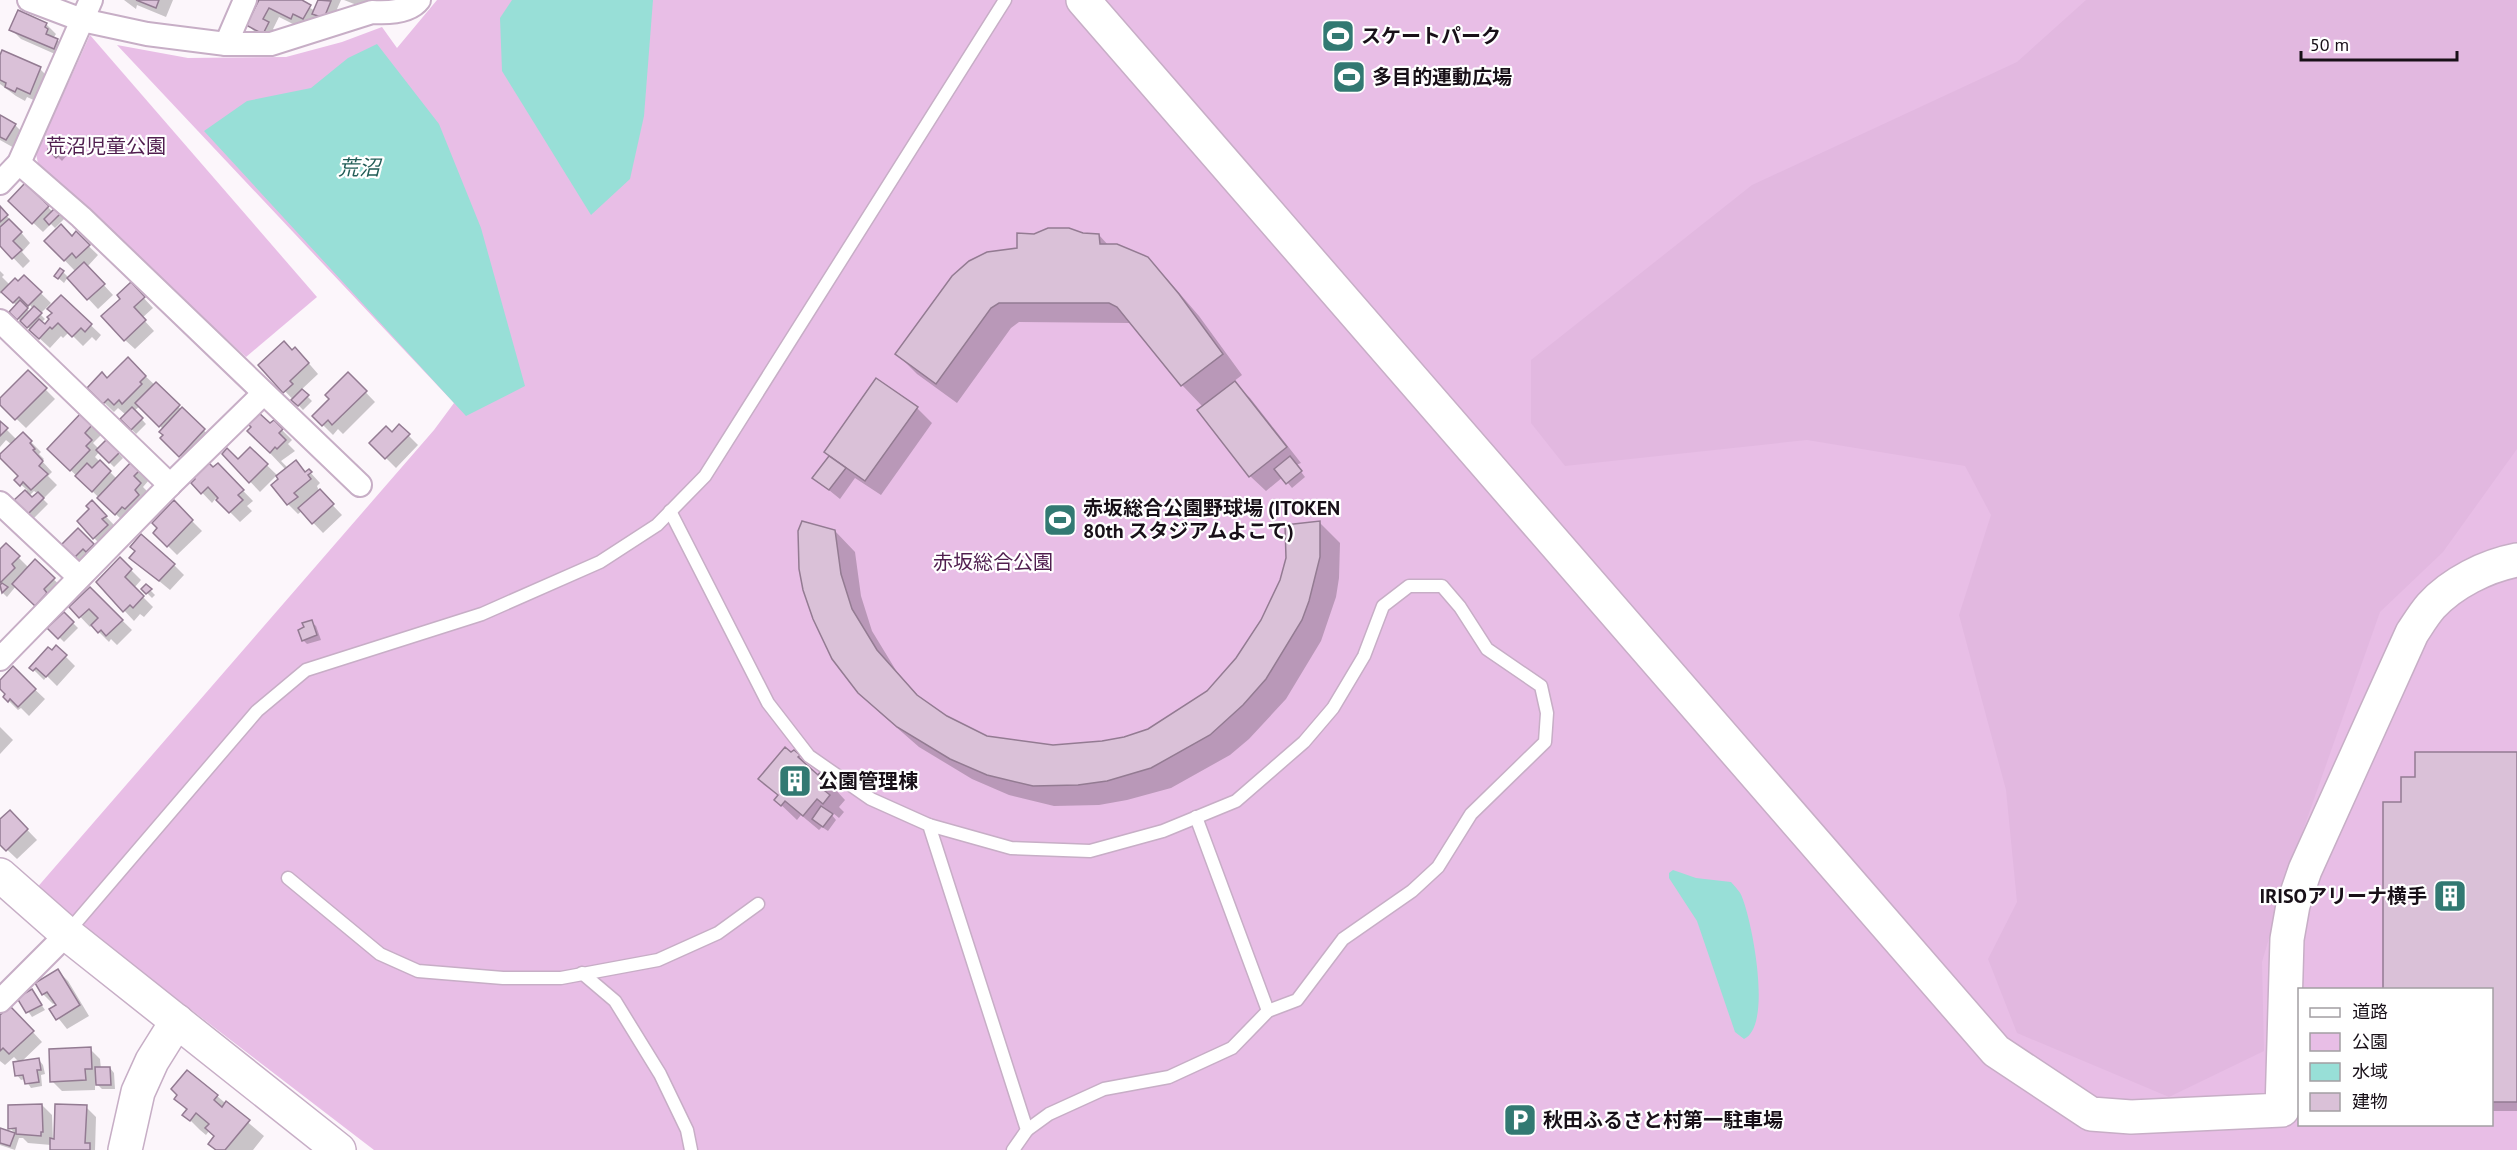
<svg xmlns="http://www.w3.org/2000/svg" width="2517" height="1150" viewBox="0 0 2517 1150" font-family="'PT Sans','Noto Sans JP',sans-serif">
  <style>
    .green { fill: #e8bee6; fill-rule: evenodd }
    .forest { fill: #e2b8e0 }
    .water { fill: #98dfd7 }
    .shadow { fill: #0003; fill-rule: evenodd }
    .building { fill: #dac1d8; stroke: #937b92; stroke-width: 1.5 }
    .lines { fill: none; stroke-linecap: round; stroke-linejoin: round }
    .lane-casing { stroke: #c7aec6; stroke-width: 15 }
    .street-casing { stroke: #c7aec6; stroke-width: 26 }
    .secondary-casing { stroke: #c7aec6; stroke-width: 36 }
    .lane { stroke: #fff; stroke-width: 12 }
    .street { stroke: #fff; stroke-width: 22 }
    .secondary { stroke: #fff; stroke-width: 33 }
    .labels { text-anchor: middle; stroke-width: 4.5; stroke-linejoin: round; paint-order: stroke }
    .poi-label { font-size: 20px; font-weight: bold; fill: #181018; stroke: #fff; text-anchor: start }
    .park-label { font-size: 20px; fill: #501e4f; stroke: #fff }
    .water-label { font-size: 21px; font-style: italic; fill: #225d57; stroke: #fff }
  </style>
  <rect width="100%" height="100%" fill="#fcf6fb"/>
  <g class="green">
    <path d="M437 0H2517V1150H374L35 890 434 430 454 403 117 45 188 58 286 57 342 42 382 27 397 48ZM2300 990H2492V1124H2300Z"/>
    <path d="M90 35 317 297 246 357 39 168 36 154Z"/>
  </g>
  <path class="forest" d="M2086 0H2517V449L2443 552 2380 612 2290 867 2262 962 2264 1051 2169 1097 2017 1033 1988 959 2017 902 2006 790 1959 615 1991 515 1965 466 1807 440 1565 466 1531 423V360L1752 185 2017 62Z"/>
  <g class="water">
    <path d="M512 0H653L644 116 630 179 591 215 502 71 500 18Z"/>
    <path d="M377 44 439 124 481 228 525 386 466 416 204 131 247 101 311 88 348 58Z"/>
    <path d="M1673 870 1696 878 1731 882C1735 887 1740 891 1742 897 1752 921 1773 1026 1744 1039L1735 1032 1697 921 1669 878V873Z"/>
  </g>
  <g class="shadow">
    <path d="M124 0H173L166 17 137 5 136 9Z"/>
    <path d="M260 0H298L315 11 319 0H341L337 9 340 12 301 28 279 17 273 29 278 33 258 35 248 25Z"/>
    <path d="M344 0H390L388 7 372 11Z"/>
    <path d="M46 24 56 34 54 37 68 50 64 58 21 39 11 29Z"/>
    <path d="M3 52 40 69 50 79 40 103 27 97 25 101 16 96 0 84V59Z"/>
    <path d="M0 117 15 125 25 135 16 149 0 140Z"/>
    <path d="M57 142 68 154 62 161 50 149Z"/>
    <path d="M25 185 53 212 57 208 66 217 55 228 51 224 43 232 10 201Z"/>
    <path d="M0 208 30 243 22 252 30 261 23 268 0 244Z"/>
    <path d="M76 234 98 255 87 267 113 295 98 309 68 277 64 283 56 276 61 270 69 278 76 272 46 241 73 238Z"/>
    <path d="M1083 235H1099L1109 246 1147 259 1168 280 1199 316 1242 375 1233 382 1250 398 1301 463 1296 465 1305 477 1292 488 1283 477 1266 491 1250 476 1203 407 1182 385 1130 323 1019 322 1011 328 957 403 917 374 897 354 1019 249Z"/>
    <path d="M0 271 4 275 2 277 10 285 18 283 24 277 51 303 40 314 45 319 41 323 45 326 61 297 101 335 96 341 92 337 83 346 69 332 63 338 61 336 50 348 11 312 17 306 2 291 0 294ZM30 305 33 309 30 312 27 309Z"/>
    <path d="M140 294 153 308 142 318 154 331 135 349 125 340 122 299Z"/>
    <path d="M292 352 305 359 318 374 301 390 312 401 303 410 260 365Z"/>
    <path d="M128 360 214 440 190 465 172 448 163 429 140 406 134 411 146 424 136 434 122 419 126 415 118 408 114 412 89 388 107 380Z"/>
    <path d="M28 372 55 399 26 428 0 403V400Z"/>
    <path d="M348 374 375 402 343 434 338 429 333 435 314 416 332 399Z"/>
    <path d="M917 408 932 423 881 495 855 478 840 499 814 478 830 457 826 452Z"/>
    <path d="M81 416 101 435 93 443 99 449 107 441 123 458 114 467 99 452 95 457 117 479 132 463 149 480 143 487 150 494 125 523 49 449Z"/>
    <path d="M274 422 292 440 288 444 295 451 281 461 288 468 296 462 306 473 309 471 320 483 317 486 319 491 342 515 323 533 302 511 298 514 288 504 286 470 249 431 270 425Z"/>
    <path d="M0 423 17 440 23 434 41 452 39 454 44 459 42 461 52 472 48 476 57 485 43 499 48 504 33 519 16 501 27 490 16 480 20 476 12 445 6 440 0 447ZM34 491 38 494 32 499 29 496Z"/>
    <path d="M399 426 418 445 396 468 371 443 392 434Z"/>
    <path d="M250 449 277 475 260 492 224 454 238 461Z"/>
    <path d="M218 465 253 501 247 506 252 511 240 522 216 498 212 503 193 483Z"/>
    <path d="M92 502 115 526 104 548 94 538Z"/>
    <path d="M174 503 202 531 177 555 155 533Z"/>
    <path d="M1320 523 1340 543 1339 578 1336 597 1321 641 1286 699 1249 739 1230 755 1171 788 1127 800 1099 805 1054 806 1009 795 972 779 919 747 880 713 859 692 834 658 835 531 855 552 861 596 872 631 897 672 922 700 946 717 987 737 1053 746 1124 739 1149 730 1208 692 1237 659 1263 621Z"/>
    <path d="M78 530 103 555 84 568 62 546Z"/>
    <path d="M6 545 29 568 35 562 64 589 46 615 16 586 7 597 0 590V551Z"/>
    <path d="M131 558 174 565 184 575 170 590Z"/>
    <path d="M120 559 141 580 134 588 153 607 144 617 140 614 134 621 98 582Z"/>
    <path d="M146 586 155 595 152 598 143 589Z"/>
    <path d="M90 589 132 630 117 645 111 639 109 642 92 625 90 627 71 607Z"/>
    <path d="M64 614 78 628 64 642 50 628Z"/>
    <path d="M311 622 316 626 321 640 307 644 303 640Z"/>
    <path d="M56 647 75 666 57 686 47 676 44 680 31 667Z"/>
    <path d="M13 669 45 699 29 716 21 708 18 710 5 697 7 695 0 687V682Z"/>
    <path d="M0 727 13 740 0 754Z"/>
    <path d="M2517 753V1111H2492V990L2403 803 2417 778Z"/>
    <path d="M799 756 818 777 821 774 845 800 839 807 844 812 839 818 833 813 831 814 836 820 828 831 822 827 819 830 801 815 797 820 776 800 779 796 760 779Z"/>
    <path d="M10 812 37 840 17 859 0 843V821Z"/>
    <path d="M58 971 68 981 89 1016 67 1029 51 1009 58 1005 56 1002 53 1004 43 994Z"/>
    <path d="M32 991 45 1010 32 1017 19 998Z"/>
    <path d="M0 1017 20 1018 42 1042 20 1063 39 1060 43 1065 45 1074 41 1075 42 1086 31 1088 25 1079 21 1080 17 1075 20 1063 14 1057 5 1065 0 1061Z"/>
    <path d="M90 1049 100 1059 101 1069 110 1068 114 1073 115 1089H102L95 1082V1090L62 1091 52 1081Z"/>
    <path d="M217 1096 264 1136 253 1150H216V1137L209 1131 206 1135 200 1130 184 1114 187 1111 176 1099Z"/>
    <path d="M42 1105 52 1115 53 1142 86 1107 96 1117 95 1150H51V1145L28 1143 23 1138H19L15 1150 0 1145V1129L17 1135 10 1128Z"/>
  </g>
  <g class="building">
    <path d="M136 0H159L156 8Z"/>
    <path d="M259 0H302L311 5 303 19 293 14 291 19 269 8 263 19 269 22 263 34 246 25Z"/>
    <path d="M318 0 331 1 324 18 312 14Z"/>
    <path d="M18 10 47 23 45 27 48 29 46 34 58 39 54 49 9 30Z"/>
    <path d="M2 50 41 67 30 94 17 88 15 92 5 87 6 83 0 80V55Z"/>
    <path d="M0 115 16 124 6 140 0 137Z"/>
    <path d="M57 140 65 149 56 158 48 149Z"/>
    <path d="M25 183 49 206 32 224 8 201Z"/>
    <path d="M0 206 8 215 0 222Z"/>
    <path d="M57 206 63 211 49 225 44 219Z"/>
    <path d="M9 219 22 232 13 241 22 250 12 259 0 246V227Z"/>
    <path d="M61 224 72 236 76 231 90 245 76 258 72 253 64 261 44 241Z"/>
    <path d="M1048 228H1069L1083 233 1099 234 1100 244H1117L1148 257 1179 294 1223 354 1181 386 1117 307 1109 303H999L991 308 936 384 895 354 952 276 969 261 987 252 1017 248V233L1034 234Z"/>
    <path d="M84 262 105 284 87 300 67 278Z"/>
    <path d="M60 268 64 271 58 279 54 276Z"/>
    <path d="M24 275 42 292 28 306 19 297 13 303 1 292 15 278 18 281Z"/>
    <path d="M131 282 145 297 134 307 146 320 124 341 101 316 120 299 117 295Z"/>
    <path d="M61 295 92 324 85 332 81 328 72 337 58 323 52 329 50 327 39 339 29 330 39 319 45 324 49 319 47 317 52 313 47 309Z"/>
    <path d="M20 300 28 308 17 320 9 312Z"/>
    <path d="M34 306 42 313 27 328 20 321Z"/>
    <path d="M284 341 292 350 295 347 309 363 290 381 293 384 283 393 258 365Z"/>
    <path d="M128 357 146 376 140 382 142 384 122 404 119 400 114 405 108 399 103 404 87 388 102 372 107 378Z"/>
    <path d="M28 370 47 388 15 420 0 405V398Z"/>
    <path d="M348 372 367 391 332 425 328 420 322 426 312 416 329 399 325 395Z"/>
    <path d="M876 378 918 407 865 481 824 452Z"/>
    <path d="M1235 381 1287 447 1249 477 1197 410Z"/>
    <path d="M156 382 180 405 159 427 135 403Z"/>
    <path d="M302 389 309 395 298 406 291 400Z"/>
    <path d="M132 407 143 418 131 430 120 419Z"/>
    <path d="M182 407 205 429 179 457 160 438 163 435 159 432Z"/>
    <path d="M258 412 270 423 274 420 283 429 279 433 286 440 277 449 275 447 270 453 247 431 251 427 247 423Z"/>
    <path d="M81 413 93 424 85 433 92 440 86 446 90 450 70 471 47 449Z"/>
    <path d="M0 421 8 428 0 436Z"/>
    <path d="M399 424 410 434 385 459 369 443 386 426 392 432Z"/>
    <path d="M23 432 32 441 30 443 35 449 33 450 43 461 39 466 48 474 31 490 23 482 20 486 14 480 18 476 0 458V454Z"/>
    <path d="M107 439 120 452 109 463 96 450Z"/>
    <path d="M250 447 268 464 249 483 222 454 227 448 238 459Z"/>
    <path d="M829 456 846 468 829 490 812 478Z"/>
    <path d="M1290 456 1302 471 1286 484 1274 469Z"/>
    <path d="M100 460 111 471 92 492 75 476 87 463 92 468Z"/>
    <path d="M296 460 305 472 309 469 312 472 308 475 311 479 294 493 298 497 287 505 271 485 278 479 276 476Z"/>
    <path d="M132 461 141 469 134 476 141 483 135 490 139 495 125 509 122 507 115 515 97 498Z"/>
    <path d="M208 462 213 467 218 463 244 490 238 495 243 500 229 513 216 500 218 498 208 487 201 494 191 483 195 479 193 477Z"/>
    <path d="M320 489 334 504 312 524 298 508Z"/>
    <path d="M25 490 32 497 38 492 44 498 27 515 13 501Z"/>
    <path d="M92 500 107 516 102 519 108 525 93 539 77 521 89 509 86 506Z"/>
    <path d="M174 500 193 520 167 547 153 533 157 528 152 523Z"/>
    <path d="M802 521 835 530 841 574 852 609 877 650 917 695 947 716 987 736 1053 745 1102 741 1124 737 1148 729 1207 691 1236 658 1261 620 1280 580 1286 558 1285 525 1320 521V557L1309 601 1302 620 1266 679 1243 705 1210 735 1151 768 1107 781 1078 785 1033 786 987 775 950 759 897 727 858 693 832 659 813 619 803 590 799 569 798 531Z"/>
    <path d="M78 528 94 544 86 552 83 549 73 559 60 546Z"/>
    <path d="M141 534 175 564 159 581 129 558 135 551 130 547Z"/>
    <path d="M6 543 20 556 12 564 15 568 0 583V549Z"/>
    <path d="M120 557 132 569 125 577 144 596 133 608 130 605 123 612 96 582Z"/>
    <path d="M35 559 55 578 44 589 47 593 35 606 12 584Z"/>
    <path d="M2 583 8 587 2 593 0 585Z"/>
    <path d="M146 584 152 589 146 594 141 589Z"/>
    <path d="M90 587 123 620 106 636 101 630 98 633 91 625 98 618 89 609 79 618 69 607Z"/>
    <path d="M64 612 74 622 58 639 47 628Z"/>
    <path d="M312 620 317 635 302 641 298 630 304 627 302 623Z"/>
    <path d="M56 645 67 655 46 677 36 668 33 671 29 668 48 647 52 650Z"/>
    <path d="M13 666 36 689 18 707 10 699 8 702 3 697 5 694 0 689V680Z"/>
    <path d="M785 747 791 752 794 750 800 755 798 757 818 775 821 771 831 784 825 791 830 795 823 804 817 799 803 816 785 801 781 806 774 800 778 795 758 779Z"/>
    <path d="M2415 752H2517V1102H2492V990H2383V802H2401V777H2415Z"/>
    <path d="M821 806 833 814 823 827 812 819Z"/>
    <path d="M10 810 28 829 6 851 0 845V819Z"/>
    <path d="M58 969 80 1005 56 1020 49 1009 56 1005 47 992 42 995 35 983Z"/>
    <path d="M32 989 42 1005 26 1013 17 998Z"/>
    <path d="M10 1006 34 1031 9 1054 3 1048 0 1051V1015Z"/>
    <path d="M91 1047 92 1069H85L86 1080 50 1082 49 1049Z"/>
    <path d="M39 1058 41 1070H37L39 1082 25 1084 23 1075 15 1076 13 1062Z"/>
    <path d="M95 1067H110L111 1085H96Z"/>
    <path d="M187 1070 218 1095 214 1100 222 1107 226 1101 250 1120 225 1150H216L208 1144 214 1136 205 1128 209 1124 196 1113 190 1121 182 1115 187 1109 174 1099 177 1095 171 1089Z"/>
    <path d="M42 1104 43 1132H41V1136L16 1134V1128L8 1129V1105Z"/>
    <path d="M55 1104 87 1105 85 1143H90V1150H50V1138L54 1139Z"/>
    <path d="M0 1128 15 1133 10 1146 0 1143Z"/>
  </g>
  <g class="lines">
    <defs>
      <g id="lane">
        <path d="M670 511 768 703 809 756 871 799 929 825 1027 1130 1013 1150"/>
        <path d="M1196 817 1268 1011"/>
        <path d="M929 825 1011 848 1090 851 1163 831 1236 801 1304 742 1333 708 1364 656 1383 606 1409 586H1442L1460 607 1487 649 1541 686 1547 713 1545 742 1471 814 1438 867 1412 891 1343 939 1297 1000 1268 1011 1232 1048 1169 1077 1104 1089 1049 1114 1027 1130"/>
        <path d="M288 878 380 954 418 971 503 978H561L658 960 718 933 758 904"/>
        <path d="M67 933 257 711 306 670 482 614 600 562 657 525 705 476 1005 0"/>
        <path d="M582 973 615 1001 660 1074 687 1130 691 1150"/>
      </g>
      <g id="street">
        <path d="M29 0 82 20 147 34 226 44H271L372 12C387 13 410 12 419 0"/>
        <path d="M226 44 245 0"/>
        <path d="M19 163 81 217 360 485"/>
        <path d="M0 183 19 163 91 0"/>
        <path d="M0 321 170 485"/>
        <path d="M0 503 79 577"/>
        <path d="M0 659 170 485 263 394"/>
        <path d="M0 1001 67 934"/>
      </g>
      <g id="secondary">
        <path d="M1083 0 1996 1051 2091 1114 2131 1117 2282 1110 2287 939 2293 905 2305 870 2412 633C2418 624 2424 614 2431 606 2452 583 2486 566 2517 560"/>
        <path d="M0 875 67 934 339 1150"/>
        <path d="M125 1150 138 1092 152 1061 177 1021"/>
      </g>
    </defs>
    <use href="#lane" class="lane-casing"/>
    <use href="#street" class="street-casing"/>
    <use href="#secondary" class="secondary-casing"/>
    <use href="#lane" class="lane"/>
    <use href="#street" class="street"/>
    <use href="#secondary" class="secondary"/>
  </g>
  <defs>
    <symbol id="stadium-square" viewBox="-11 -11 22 22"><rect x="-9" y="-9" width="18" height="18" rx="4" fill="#327972" stroke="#fff"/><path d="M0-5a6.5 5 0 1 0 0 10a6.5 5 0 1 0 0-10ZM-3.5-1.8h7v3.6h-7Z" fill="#fff"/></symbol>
    <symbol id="building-square" viewBox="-11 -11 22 22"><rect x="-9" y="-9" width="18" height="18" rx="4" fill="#327972" stroke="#fff"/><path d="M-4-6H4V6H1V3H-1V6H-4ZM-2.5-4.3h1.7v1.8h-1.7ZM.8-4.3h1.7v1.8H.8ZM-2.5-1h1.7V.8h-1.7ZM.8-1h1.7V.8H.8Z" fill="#fff"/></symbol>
    <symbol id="parking-square" viewBox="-11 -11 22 22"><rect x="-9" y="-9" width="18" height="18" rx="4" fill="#327972" stroke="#fff"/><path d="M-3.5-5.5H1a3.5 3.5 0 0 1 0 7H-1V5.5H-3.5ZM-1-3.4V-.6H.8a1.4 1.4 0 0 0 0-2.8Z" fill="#fff"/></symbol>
  </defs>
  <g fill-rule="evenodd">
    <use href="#stadium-square" x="1319" y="17" width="38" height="38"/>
    <use href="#stadium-square" x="1330" y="58" width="38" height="38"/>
    <use href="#stadium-square" x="1041" y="501" width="38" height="38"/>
    <use href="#building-square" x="776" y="762" width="38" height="38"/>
    <use href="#building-square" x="2431" y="877" width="38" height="38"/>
    <use href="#parking-square" x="1501" y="1101" width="38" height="38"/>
  </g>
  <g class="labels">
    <g class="poi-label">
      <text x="1361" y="43">スケートパーク</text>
      <text x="1372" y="84">多目的運動広場</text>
      <text x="1083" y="515">赤坂総合公園野球場 (ITOKEN<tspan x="1083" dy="23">80th スタジアムよこて)</tspan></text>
      <text x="818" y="788">公園管理棟</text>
      <text x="2427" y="903" text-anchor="end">IRISOアリーナ横手</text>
      <text x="1543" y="1127">秋田ふるさと村第一駐車場</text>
    </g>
    <g class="park-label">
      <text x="106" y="153">荒沼児童公園</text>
      <text x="993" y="569">赤坂総合公園</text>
    </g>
    <g class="water-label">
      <text x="359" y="175">荒沼</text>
    </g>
  </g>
  <rect x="2298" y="988" width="195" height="138" fill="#ffffff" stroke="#a39fa3" stroke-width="1.5"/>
  <rect x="2310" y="1008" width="30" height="9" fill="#ffffff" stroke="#a39fa3" stroke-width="1.5"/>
  <text x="2352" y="1018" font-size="18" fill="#181018">道路</text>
  <rect x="2310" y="1033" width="30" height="18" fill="#e8bee6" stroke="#a39fa3" stroke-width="1.5"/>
  <text x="2352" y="1048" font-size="18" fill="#181018">公園</text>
  <rect x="2310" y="1063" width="30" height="18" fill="#98dfd7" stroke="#a39fa3" stroke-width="1.5"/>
  <text x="2352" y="1078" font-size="18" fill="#181018">水域</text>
  <rect x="2310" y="1093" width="30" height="18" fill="#dac1d8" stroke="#a39fa3" stroke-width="1.5"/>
  <text x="2352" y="1108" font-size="18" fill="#181018">建物</text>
  <path d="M2301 51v9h156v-9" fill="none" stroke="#181018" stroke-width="3"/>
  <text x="2310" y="51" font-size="18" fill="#181018" stroke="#ffffff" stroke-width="4.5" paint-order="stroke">50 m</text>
</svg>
